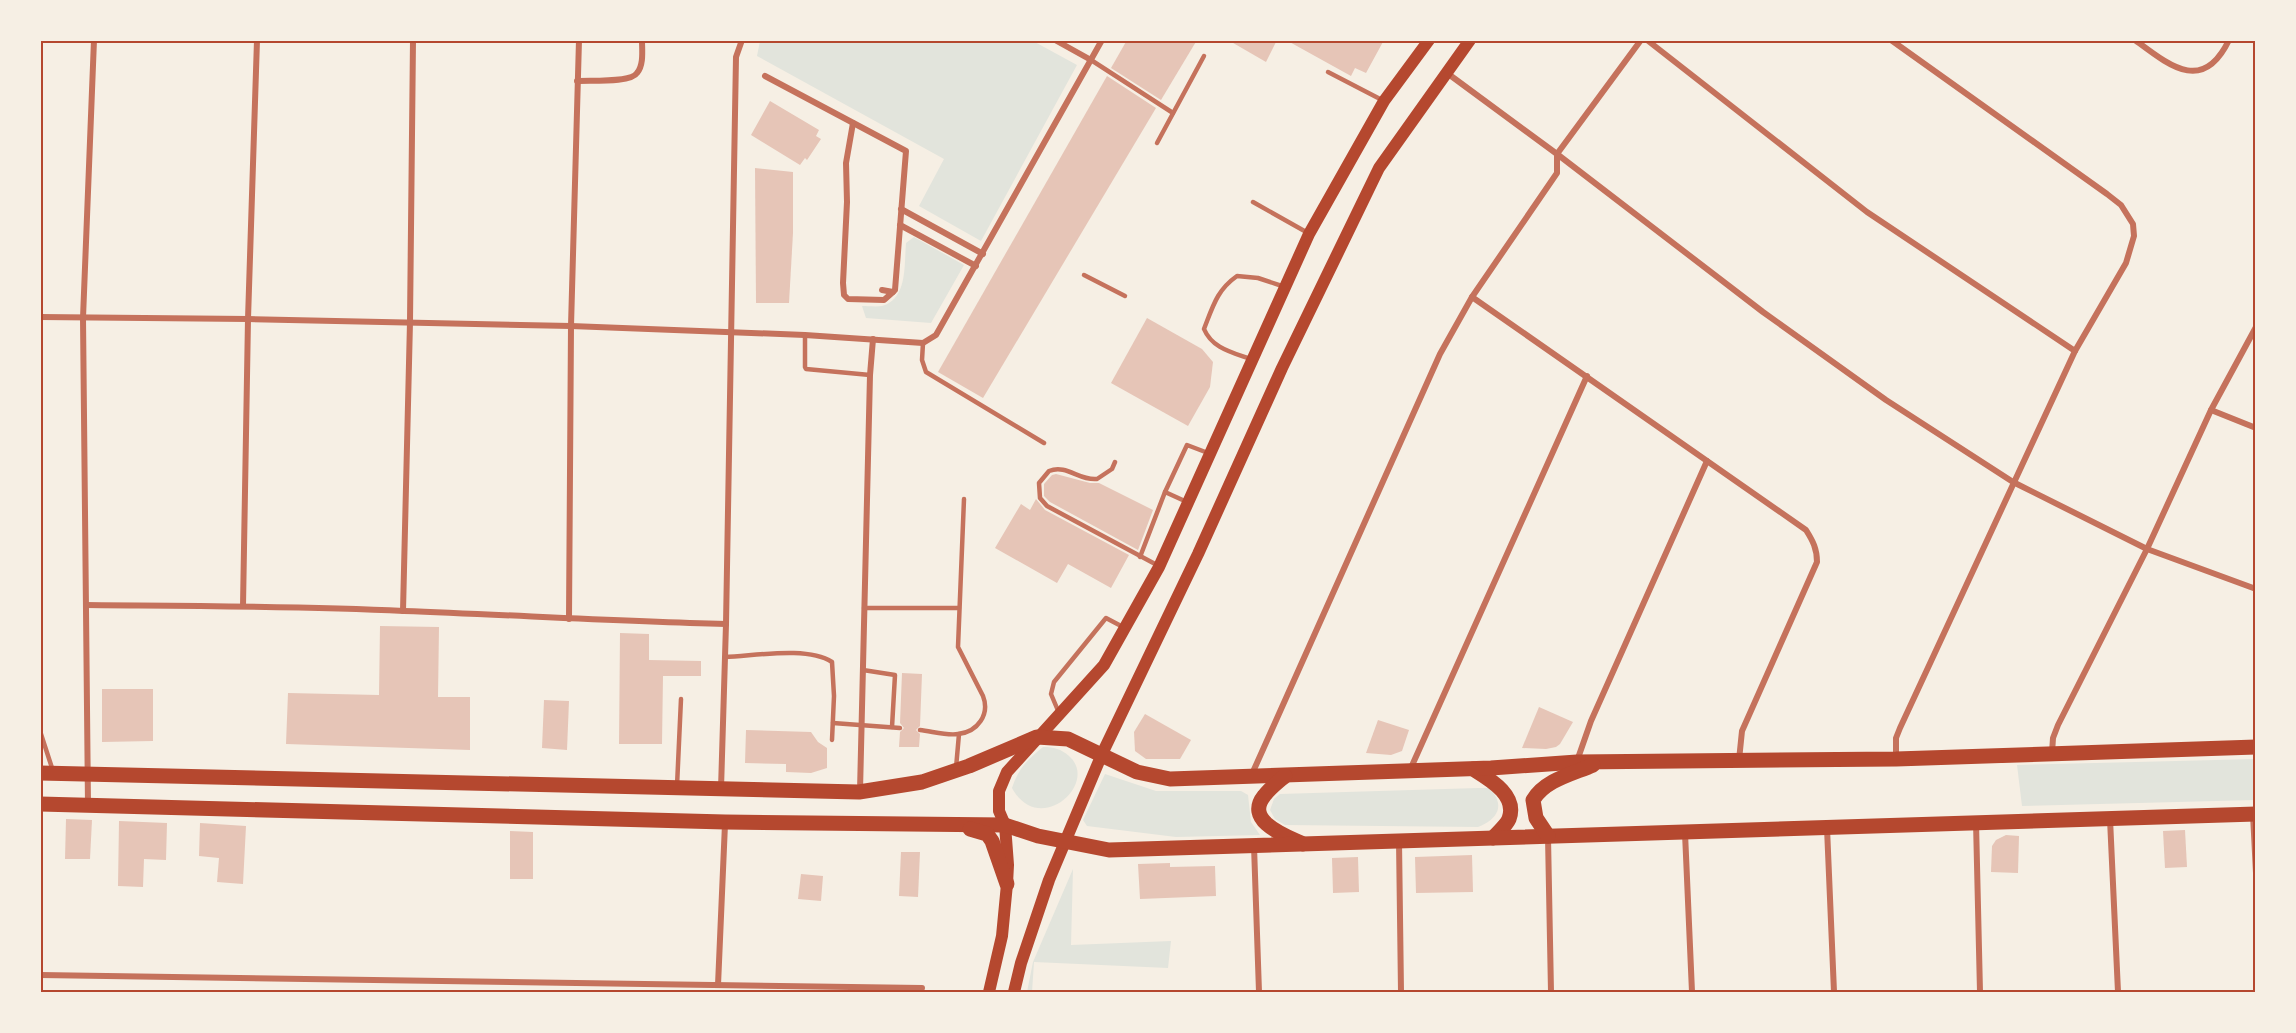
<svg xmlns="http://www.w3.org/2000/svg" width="2296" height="1033" viewBox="0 0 2296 1033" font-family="'Archivo Narrow',sans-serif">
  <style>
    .green { fill: #e2e4dc }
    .building { fill: #e6c5b7 }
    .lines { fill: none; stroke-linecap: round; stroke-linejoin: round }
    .service { stroke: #c5725c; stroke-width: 4.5 }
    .minor { stroke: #c5725c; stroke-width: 6 }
    .secondary { stroke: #b5482f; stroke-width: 12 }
    .primary { stroke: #b5482f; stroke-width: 15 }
    .neatline { fill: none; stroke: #b5482f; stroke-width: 2 }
  </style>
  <rect width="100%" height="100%" fill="#f6efe4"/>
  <g class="green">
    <path d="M1033 41 1077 65 981 241 919 206 944 159 757 56 760 41Z"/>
    <path d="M914 237 964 265 931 323 866 318 862 306C868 306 876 307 882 306 908 299 904 264 906 243Z"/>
    <path d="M1043 747C1054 747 1061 749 1069 756 1100 783 1039 838 1012 788 1018 769 1028 759 1043 747Z"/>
    <path d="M2255 759V800L2022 806 2017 765Z"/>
    <path d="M1105 774 1156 791H1241L1248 795 1251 822 1260 835 1176 837 1087 826 1083 820Z"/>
    <path d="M1478 788H1489C1506 805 1498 819 1478 827L1285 825 1275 819 1270 810 1274 799 1280 794Z"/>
    <path d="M1073 869 1071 945 1171 941 1168 968 1034 962 1032 992H1027L1033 962Z"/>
  </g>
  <g class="building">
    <path d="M1127 40H1197L1161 100 1111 68Z"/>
    <path d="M1228 40H1277L1266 62Z"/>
    <path d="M1286 40H1384L1366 73 1355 68 1351 76Z"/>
    <path d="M1107 76 1156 108 983 398 938 372Z"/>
    <path d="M770 101 819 130 816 136 821 139 807 160 805 158 800 165 751 135Z"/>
    <path d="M755 168 793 172V233L789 303H756Z"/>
    <path d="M1147 318 1202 349 1213 362 1210 387 1188 426 1111 383Z"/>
    <path d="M1056 474 1090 483H1099L1153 510 1138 550 1050 502 1044 496V484L1052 475Z"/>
    <path d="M1036 499 1045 510 1129 555 1111 588 1068 564 1057 583 995 548 1021 504 1030 510Z"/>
    <path d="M380 626 439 627 438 697H470V750L286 744 288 693 379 695Z"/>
    <path d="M620 633 649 634V660L701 661V676H663L662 744H619Z"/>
    <path d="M902 673 922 674 920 726 916 730 920 734 919 747H899L900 732 904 728 900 723Z"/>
    <path d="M102 689H153V741L102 742Z"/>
    <path d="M544 700 569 701 567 750 542 748Z"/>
    <path d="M1539 707 1573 722 1560 744 1556 747 1546 749 1522 748Z"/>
    <path d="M1145 714 1191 740 1180 759H1146L1135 751 1134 732Z"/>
    <path d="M1378 720 1409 730 1402 751 1391 755 1366 753Z"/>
    <path d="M746 730 811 732 818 742 827 748V768L811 773 786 772V764L745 763Z"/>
    <path d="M66 819 92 820 90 859H65Z"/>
    <path d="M119 821 167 823 166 860 144 859 143 887 118 886Z"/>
    <path d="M200 823 246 826 243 884 217 882 219 858 199 856Z"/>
    <path d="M2185 830 2187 867 2165 868 2163 831Z"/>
    <path d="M510 831 533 832V879H510Z"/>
    <path d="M2006 835 2019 836 2018 873 1991 872 1992 846 1996 840Z"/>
    <path d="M901 852H920L918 897 899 896Z"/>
    <path d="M1472 855 1473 892 1416 893 1415 857Z"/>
    <path d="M1358 857 1359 892 1333 893 1332 858Z"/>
    <path d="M1170 863V867L1215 866 1216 896 1140 899 1138 864Z"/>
    <path d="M801 874 823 876 821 901 798 899Z"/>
  </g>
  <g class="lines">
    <g class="service">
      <path d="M1091 60 1173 113"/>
      <path d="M1328 72 1382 100"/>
      <path d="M1157 143 1204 56"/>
      <path d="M1253 202 1308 233"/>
      <path d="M1084 275 1125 296"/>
      <path d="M805 335V367L806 369 870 375"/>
      <path d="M923 343 922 360 926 372 1044 443"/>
      <path d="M1250 359C1231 352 1212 348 1204 329 1213 306 1217 290 1237 276L1258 278 1285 287"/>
      <path d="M1115 462 1112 469 1097 479C1079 481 1067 464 1049 471L1039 483 1040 498 1047 506 1157 565"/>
      <path d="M1165 492 1187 502"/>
      <path d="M1140 557 1165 492 1187 445 1208 453"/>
      <path d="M864 608H959"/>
      <path d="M725 657C755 656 807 646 832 662L834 696 832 740"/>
      <path d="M863 670 895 675 892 727"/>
      <path d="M1059 713 1051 694 1054 682 1106 618 1123 627"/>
      <path d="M833 723 900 728"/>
      <path d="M920 730C931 731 947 736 958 734 978 732 990 714 983 696L958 647 964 499"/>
      <path d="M40 731 53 771"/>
      <path d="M956 768 959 734"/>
      <path d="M677 786 681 699"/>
    </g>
    <g class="minor">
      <path d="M1055 40 1091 60"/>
      <path d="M1647 40 1867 212 2075 351"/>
      <path d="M1891 40 2107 194 2121 205 2133 224 2134 236 2126 263 2075 351 1900 728 1896 738V759"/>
      <path d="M2135 40C2170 66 2203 94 2229 40"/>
      <path d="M1447 73 1557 154 1763 312 1886 400 2013 482 2147 549 2256 589"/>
      <path d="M765 76 906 151 895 290 893 292 882 290"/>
      <path d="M577 81C590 80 631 83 637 73 644 65 642 50 642 40"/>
      <path d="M853 123 846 163 847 202 843 283 844 295 848 299 884 300 893 292"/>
      <path d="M901 209 983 254"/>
      <path d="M900 225 976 266"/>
      <path d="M1472 297 1806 530C1813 541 1817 549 1817 562L1742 731 1739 760"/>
      <path d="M40 317 248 319 571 326 805 335 923 343 936 335 1102 40"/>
      <path d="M2211 410 2256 428"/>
      <path d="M86 605C192 606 298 606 404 611 511 615 619 621 726 624"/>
      <path d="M243 606 248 319 257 40"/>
      <path d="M403 611 410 322 413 40"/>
      <path d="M569 619 571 326 579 40"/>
      <path d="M2052 753 2053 738 2058 725 2147 549 2211 410 2256 327"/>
      <path d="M1577 761 1591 721 1707 461"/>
      <path d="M1410 770 1587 376"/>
      <path d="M1252 774 1440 354 1472 297 1557 173V154L1641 40"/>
      <path d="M721 789 726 624 736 57 742 40"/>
      <path d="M860 791 870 375 873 339"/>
      <path d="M88 805 83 318 94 40"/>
      <path d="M2253 814 2256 873"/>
      <path d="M2110 819 2118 992"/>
      <path d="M1976 822 1980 992"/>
      <path d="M1827 828 1834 992"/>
      <path d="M1685 833 1692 992"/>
      <path d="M1548 837 1551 992"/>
      <path d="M1399 841 1401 992"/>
      <path d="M1254 846 1259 992"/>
      <path d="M40 975 922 988"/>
      <path d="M718 985 725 824"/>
    </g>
    <g class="secondary">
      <path d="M989 992 1002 936 1007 884 1008 865 1005 825 999 811V791L1007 772 1104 665 1159 567 1309 234 1384 101 1429 40"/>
      <path d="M1014 992 1021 963 1049 880 1102 754 1198 554 1282 368 1379 168 1470 40"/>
    </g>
    <g class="primary">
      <path d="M1473 769C1489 779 1518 795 1509 819 1506 826 1498 832 1493 838"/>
      <path d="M40 773 859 792 922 782 969 766 1037 737 1068 739 1137 772 1170 779 1491 768 1577 762 1896 759 2256 747"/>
      <path d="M1285 776C1278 782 1270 788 1264 796 1244 821 1286 836 1303 844"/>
      <path d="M40 804 725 822 1005 825 1038 836 1109 850 2256 814"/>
      <path d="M970 829 987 834 992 841 1007 884"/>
      <path d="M1548 836 1536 818 1533 800C1545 780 1572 774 1593 765"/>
    </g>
  </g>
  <rect width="2296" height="1033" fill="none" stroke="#f6efe4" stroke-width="84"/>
  <rect x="42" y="42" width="2212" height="949" class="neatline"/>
</svg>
